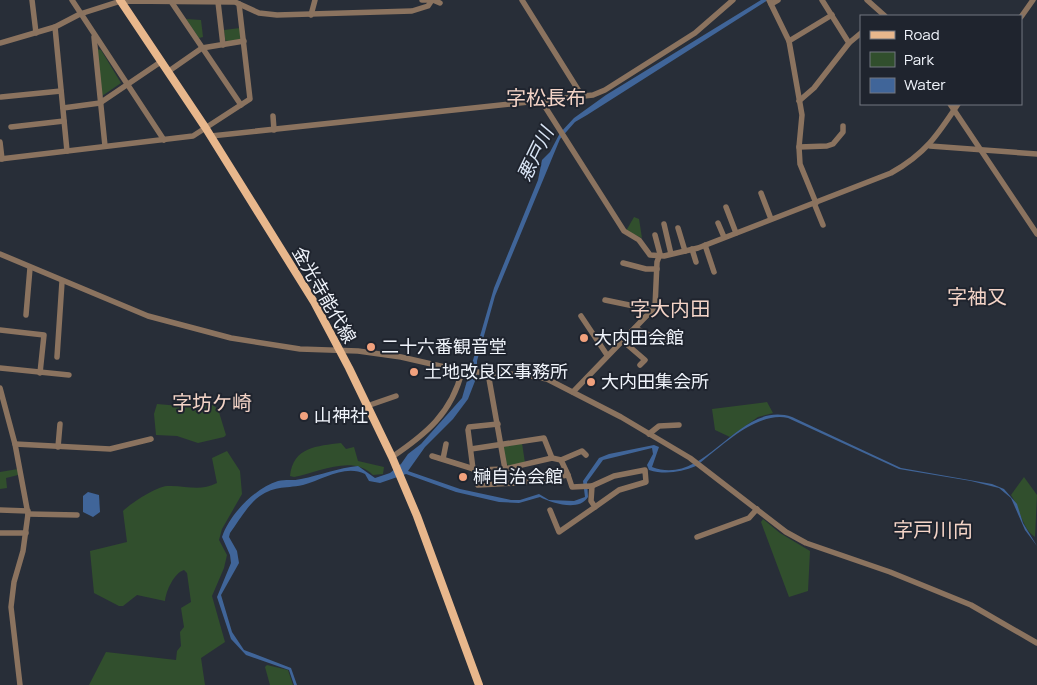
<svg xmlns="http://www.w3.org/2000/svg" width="1037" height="685" viewBox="0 0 1037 685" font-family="Manrope,'Noto Sans JP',sans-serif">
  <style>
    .green { fill: #314f2d }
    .water { fill: #406599 }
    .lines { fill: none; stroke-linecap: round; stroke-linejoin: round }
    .minor { stroke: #8b735f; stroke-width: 5.5 }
    .major { stroke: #e8b78c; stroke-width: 8 }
    .poi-dot { fill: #f1a17d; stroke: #1f242e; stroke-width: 2 }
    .labels { text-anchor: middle; stroke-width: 4; stroke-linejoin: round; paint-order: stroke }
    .street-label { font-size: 18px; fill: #f0f4fb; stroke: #1f242e }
    .poi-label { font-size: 18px; fill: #f0f4fb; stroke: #1f242e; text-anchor: start }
    .water-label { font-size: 19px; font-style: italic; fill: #d9e5f5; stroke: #1f242e }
    .quarter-label { font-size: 20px; fill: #f4d4c7; stroke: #1f242e }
  </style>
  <rect width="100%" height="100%" fill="#282e38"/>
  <g class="green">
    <path d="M186 19 201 20 203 37 199 38Z"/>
    <path d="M240 28 241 39 227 42 225 39 224 30Z"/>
    <path d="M97 49 101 50 121 83 102 96Z"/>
    <path d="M634 217 639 219 642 238 626 231Z"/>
    <path d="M203 398 218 409 226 435 224 437 198 443 177 436 156 435 154 414 157 404 192 407 193 403H201Z"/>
    <path d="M767 402 773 413 758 417 730 437 715 430 712 409Z"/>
    <path d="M341 443 346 449 354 447 358 461 384 467 383 474 373 475C352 454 318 473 294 477L290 476C293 447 317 446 341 443Z"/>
    <path d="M522 443 525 463 510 467 506 463 503 447Z"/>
    <path d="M227 451 240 471 242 494 222 529 219 540 227 555 224 568 212 596 225 642 201 658 205 685H89L106 652 176 660 177 651 181 646 180 632 184 627 181 608 191 602 187 573 184 570C174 573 166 591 165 601L137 595 123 606H119L94 593 90 551 127 542 123 511C131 503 156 487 167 486 186 485 199 492 217 483L212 458Z"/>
    <path d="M18 469V475L6 478 7 488 0 489V472Z"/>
    <path d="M1024 477 1037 495 1035 537C1022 529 1020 508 1011 495Z"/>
    <path d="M763 519 780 533 810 551 808 591 789 597 761 522Z"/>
    <path d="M267 665 288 670 293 685H270L265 667Z"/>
  </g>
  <g class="water">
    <path d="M761 0H768L587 115 575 122 560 139 495 296 477 361V376L468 399 453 419 425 447 408 471 460 489 511 500H520L539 494 549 500 574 501 585 497 583 481 599 458 609 454 654 445 659 447 652 467C707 488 738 399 792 417L901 468 992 484 1004 489 1017 504 1023 523 1037 546 1025 530 1011 498 999 488 971 481 899 469 788 418C756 411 721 447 696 466 681 472 665 475 649 470L647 465 653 454 652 448 603 460 587 482 588 497C579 512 552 503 540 497L519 503 499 502 456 492 406 474 380 483 369 481 365 474C345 464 322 480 303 485 283 489 274 485 256 499 246 508 238 522 230 533L229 537 237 551 239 563 221 595 232 632 244 650 291 668 297 685H294L289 670 246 655 231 639 217 597 231 563 230 555 222 537C229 515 255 488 278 481 285 479 294 481 301 479 321 475 338 468 358 466L375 478 390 473 401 464 408 454 421 444 462 398 494 288 538 180 542 160 550 152 560 133 574 118 606 95Z"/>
    <path d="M88 492 99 495 100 512 93 517 83 512V496Z"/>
  </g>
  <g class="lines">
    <g class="minor">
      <path d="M32 0 36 33"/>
      <path d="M72 0 164 140"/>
      <path d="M170 0 241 105"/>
      <path d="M422 0H430"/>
      <path d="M433 0 440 3"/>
      <path d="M522 0 582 96"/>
      <path d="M769 0 789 41 802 115 799 147 800 164 816 203"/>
      <path d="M867 0 885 16"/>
      <path d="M218 2 223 45"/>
      <path d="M771 4 778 0"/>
      <path d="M311 15 315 0"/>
      <path d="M1021 17 1033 0"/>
      <path d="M55 27 67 151"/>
      <path d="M94 37 105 146"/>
      <path d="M789 41 832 15"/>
      <path d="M0 43 55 27 80 14 121 1 235 2 259 13 277 15 412 11 428 6 432 0"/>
      <path d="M849 43 861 33"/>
      <path d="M169 71 202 48 244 41"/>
      <path d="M1 97 61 91"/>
      <path d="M799 101 814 88 849 43 822 0"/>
      <path d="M542 102 624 231 639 240 650 255 664 256 698 248 891 173C925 154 937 136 958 104"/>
      <path d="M950 104 1037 234"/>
      <path d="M63 108 100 103 162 61"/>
      <path d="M273 116 274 130"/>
      <path d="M11 127 64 121"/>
      <path d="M211 136 593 95 605 90 695 33 733 0"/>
      <path d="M0 142 2 159"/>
      <path d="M930 146 1037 154"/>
      <path d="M799 147 827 146 833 144 843 132V126"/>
      <path d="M0 159 193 136 250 99 239 4"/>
      <path d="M761 193 771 219"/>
      <path d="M814 203 823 225"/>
      <path d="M726 207 736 233"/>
      <path d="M718 223 724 237"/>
      <path d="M664 224 671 254"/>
      <path d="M678 228 685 251"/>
      <path d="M705 245 714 272"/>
      <path d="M692 249 696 262"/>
      <path d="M0 254 148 316 231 338 300 349 358 351 401 357 462 371 525 375 547 379 621 417 690 458 786 532 806 543 890 572 971 605 1037 643"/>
      <path d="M623 263 646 269H657"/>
      <path d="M605 300 653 310"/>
      <path d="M26 315 30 268"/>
      <path d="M581 316 607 355"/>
      <path d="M635 328 663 342"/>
      <path d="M0 330 44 335 40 373"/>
      <path d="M623 341 645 360 640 365"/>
      <path d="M57 357 62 282"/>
      <path d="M0 368 69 375"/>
      <path d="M488 373 505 469"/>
      <path d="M0 388 15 444 28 514 23 551 14 582 11 607 20 685"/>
      <path d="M573 392 655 307 657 262 660 254 655 235"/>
      <path d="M367 406 396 396"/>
      <path d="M649 434 659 426 679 425"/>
      <path d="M15 444 110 449 151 439"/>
      <path d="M58 447 60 424"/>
      <path d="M432 456 477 470 505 469 552 458 544 438 471 449"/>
      <path d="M392 457C426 434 452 413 462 371"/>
      <path d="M552 458 561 460 582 451 586 455"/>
      <path d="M443 459 446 444"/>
      <path d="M473 469 468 430 469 427 498 424"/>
      <path d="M478 485 517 483 568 475 561 460"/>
      <path d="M592 486 614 476 645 470 646 482 619 490 595 507"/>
      <path d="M0 510 28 511"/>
      <path d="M550 510 559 532 595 507 591 501 592 486 572 487 568 475"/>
      <path d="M28 514 77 515"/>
      <path d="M0 533H26"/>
      <path d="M697 537 749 518 757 509"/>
    </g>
    <path class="major" d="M120 0 205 127 314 302 349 368 392 457 417 516 479 685"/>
  </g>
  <g class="poi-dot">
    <circle cx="584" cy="338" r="5"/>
    <circle cx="371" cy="347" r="5"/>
    <circle cx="414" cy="372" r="5"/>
    <circle cx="591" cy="382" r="5"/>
    <circle cx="304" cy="416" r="5"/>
    <circle cx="463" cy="477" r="5"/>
  </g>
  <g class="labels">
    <g class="street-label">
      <text transform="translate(324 295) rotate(60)" y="6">金光寺能代線</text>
    </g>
    <g class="poi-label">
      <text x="594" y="344">大内田会館</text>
      <text x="381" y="353">二十六番観音堂</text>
      <text x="424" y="378">土地改良区事務所</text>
      <text x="601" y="388">大内田集会所</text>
      <text x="314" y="422">山神社</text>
      <text x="473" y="483">榊自治会館</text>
    </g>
    <g class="water-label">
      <text transform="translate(535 154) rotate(-64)" y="7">悪戸川</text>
    </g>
    <g class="quarter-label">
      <text x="546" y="105">字松長布</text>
      <text x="977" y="304">字袖又</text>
      <text x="670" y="316">字大内田</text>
      <text x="212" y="410">字坊ケ崎</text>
      <text x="933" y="537">字戸川向</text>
    </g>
  </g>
  <rect x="860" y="15" width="162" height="90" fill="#1f242e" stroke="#737780"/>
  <rect x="870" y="31" width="25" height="8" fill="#e8b78c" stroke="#737780"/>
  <text x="904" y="40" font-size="15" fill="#f0f4fb">Road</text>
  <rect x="870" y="52" width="25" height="15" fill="#314f2d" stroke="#737780"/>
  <text x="904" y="65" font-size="15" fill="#f0f4fb">Park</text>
  <rect x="870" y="78" width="25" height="15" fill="#406599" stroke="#737780"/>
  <text x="904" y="90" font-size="15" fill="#f0f4fb">Water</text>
</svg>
